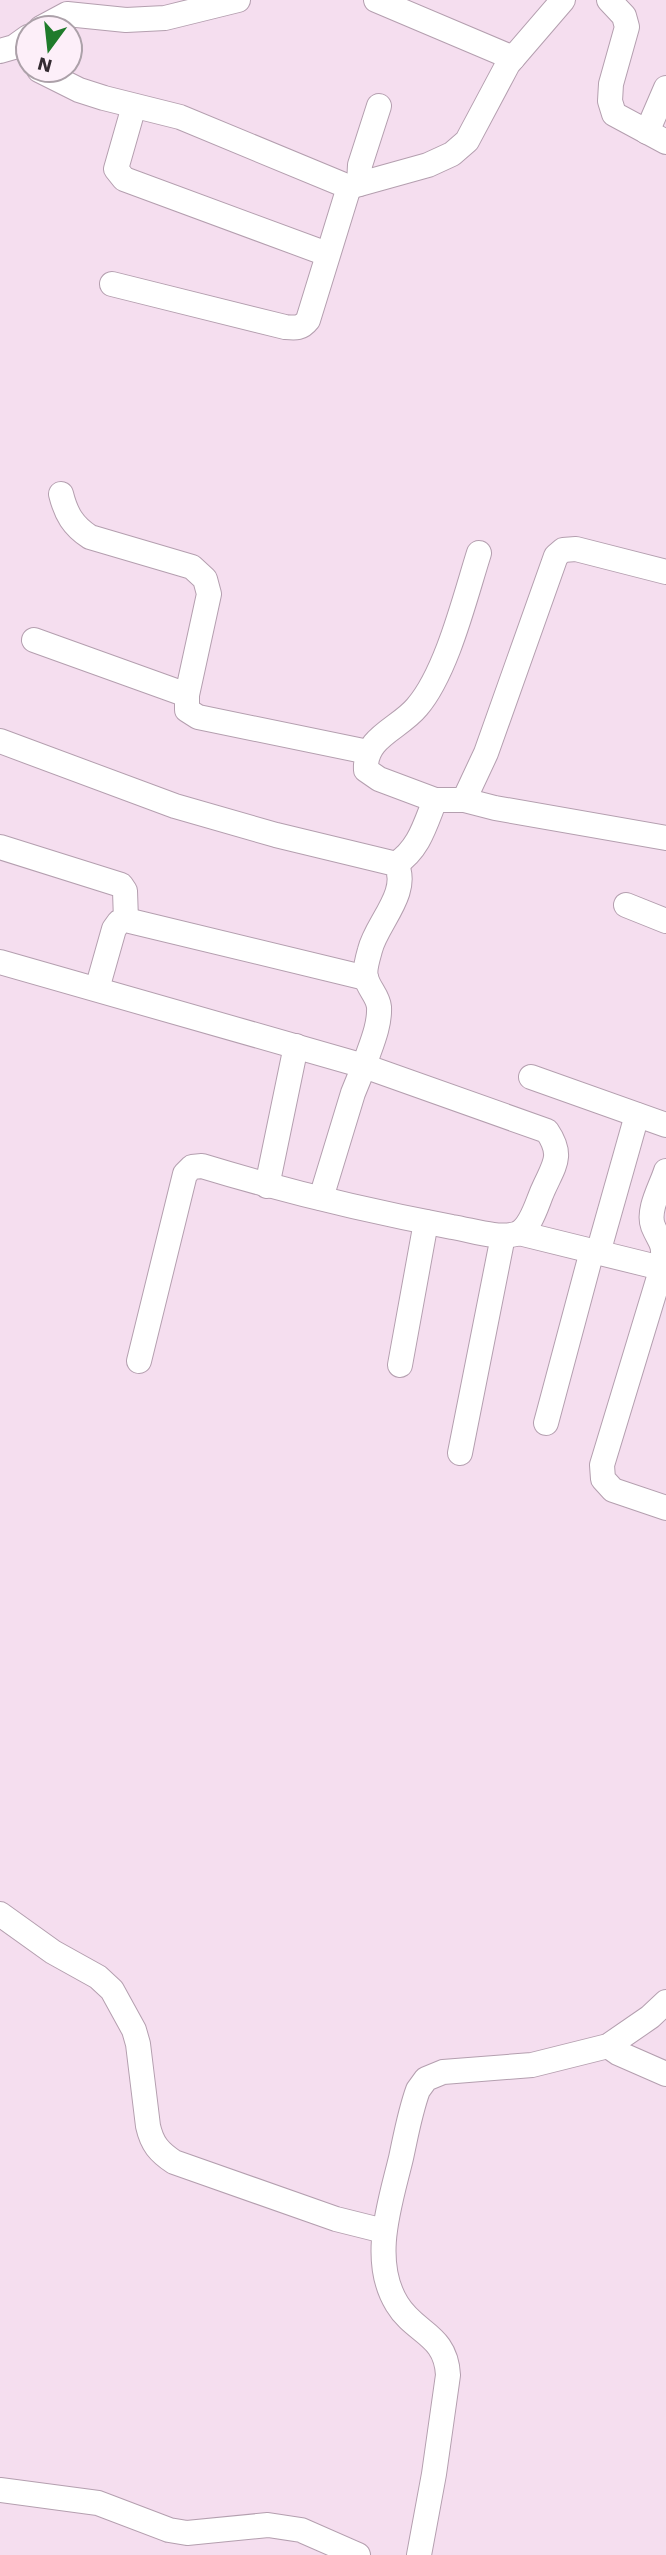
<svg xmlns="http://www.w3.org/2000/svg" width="666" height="2555" viewBox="0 0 666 2555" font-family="'Work Sans',sans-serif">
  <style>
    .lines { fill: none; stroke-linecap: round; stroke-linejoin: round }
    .minor-casing { stroke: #b49faf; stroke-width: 26 }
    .minor { stroke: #fff; stroke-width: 24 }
  </style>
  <rect width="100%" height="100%" fill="#f5deef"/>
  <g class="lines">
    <defs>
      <g id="minor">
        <path d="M376 0 513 58"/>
        <path d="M609 0 624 16 627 27 611 84 610 101 614 114 666 142"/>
        <path d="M41 28 67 14 126 20 165 18 238 0"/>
        <path d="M0 51 14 47 28 37"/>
        <path d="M39 70 79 90 104 98 180 117 349 187 308 320C301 329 295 328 285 327L112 284"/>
        <path d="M134 106 116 169 124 179 327 254"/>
        <path d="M647 132 666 88"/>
        <path d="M359 184 360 165 379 106"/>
        <path d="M349 187 428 165 452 154 467 141 508 64 563 0"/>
        <path d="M61 494C66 514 73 526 90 537L192 567 205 579 209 594 187 695V710L198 717 368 752"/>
        <path d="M34 640 187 695"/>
        <path d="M0 741 175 806 276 835 396 864C411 892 376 924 370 950 368 957 364 970 366 977 368 988 378 996 379 1007 380 1027 370 1047 364 1066L547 1131C564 1156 554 1165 543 1190 537 1203 531 1229 516 1234 496 1239 472 1230 452 1227 368 1211 284 1191 202 1166L192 1167 185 1174 139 1361"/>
        <path d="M435 800 379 779 366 770C364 737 399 729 417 707 447 672 465 597 479 553"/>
        <path d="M464 800 495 808 666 838"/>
        <path d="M0 847 121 885 125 891 126 920"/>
        <path d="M396 864C419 849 425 825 435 800H464L486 753 556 556 563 550 576 549 666 572"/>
        <path d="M626 905 666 921"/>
        <path d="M0 962 364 1066 353 1093 321 1198"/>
        <path d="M97 989 114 929 119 922 126 920 366 978"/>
        <path d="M531 1077 666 1125"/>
        <path d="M666 1171C661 1187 647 1210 653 1226 661 1245 664 1240 663 1264L602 1465 603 1479 613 1490 666 1508"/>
        <path d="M267 1186 296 1046"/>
        <path d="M519 1233 661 1268"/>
        <path d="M598 1253 637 1115"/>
        <path d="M400 1365 426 1222"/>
        <path d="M546 1423 592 1251"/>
        <path d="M460 1453 503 1236"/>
        <path d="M0 1914 53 1952 98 1977 112 1990 134 2030 138 2044 148 2126C152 2144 159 2152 174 2162L336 2219 384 2231"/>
        <path d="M608 2046 618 2053 666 2074"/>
        <path d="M0 2490 98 2503 169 2530 187 2533 268 2525 301 2530 358 2555"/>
        <path d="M419 2555 434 2474 448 2375C446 2334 415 2334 397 2304 370 2260 390 2204 401 2158 406 2135 410 2112 418 2090L426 2079 443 2072 532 2065 608 2046 650 2017 666 2002"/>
      </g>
    </defs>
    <use href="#minor" class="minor-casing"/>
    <use href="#minor" class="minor"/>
  </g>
  <g transform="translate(49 49) rotate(195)"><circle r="33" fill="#fdeff9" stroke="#aca1a9" stroke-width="2"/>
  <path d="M0-5L12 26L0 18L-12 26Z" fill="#1f7b2b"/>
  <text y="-10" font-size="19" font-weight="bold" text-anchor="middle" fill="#332b31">N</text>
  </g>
</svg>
